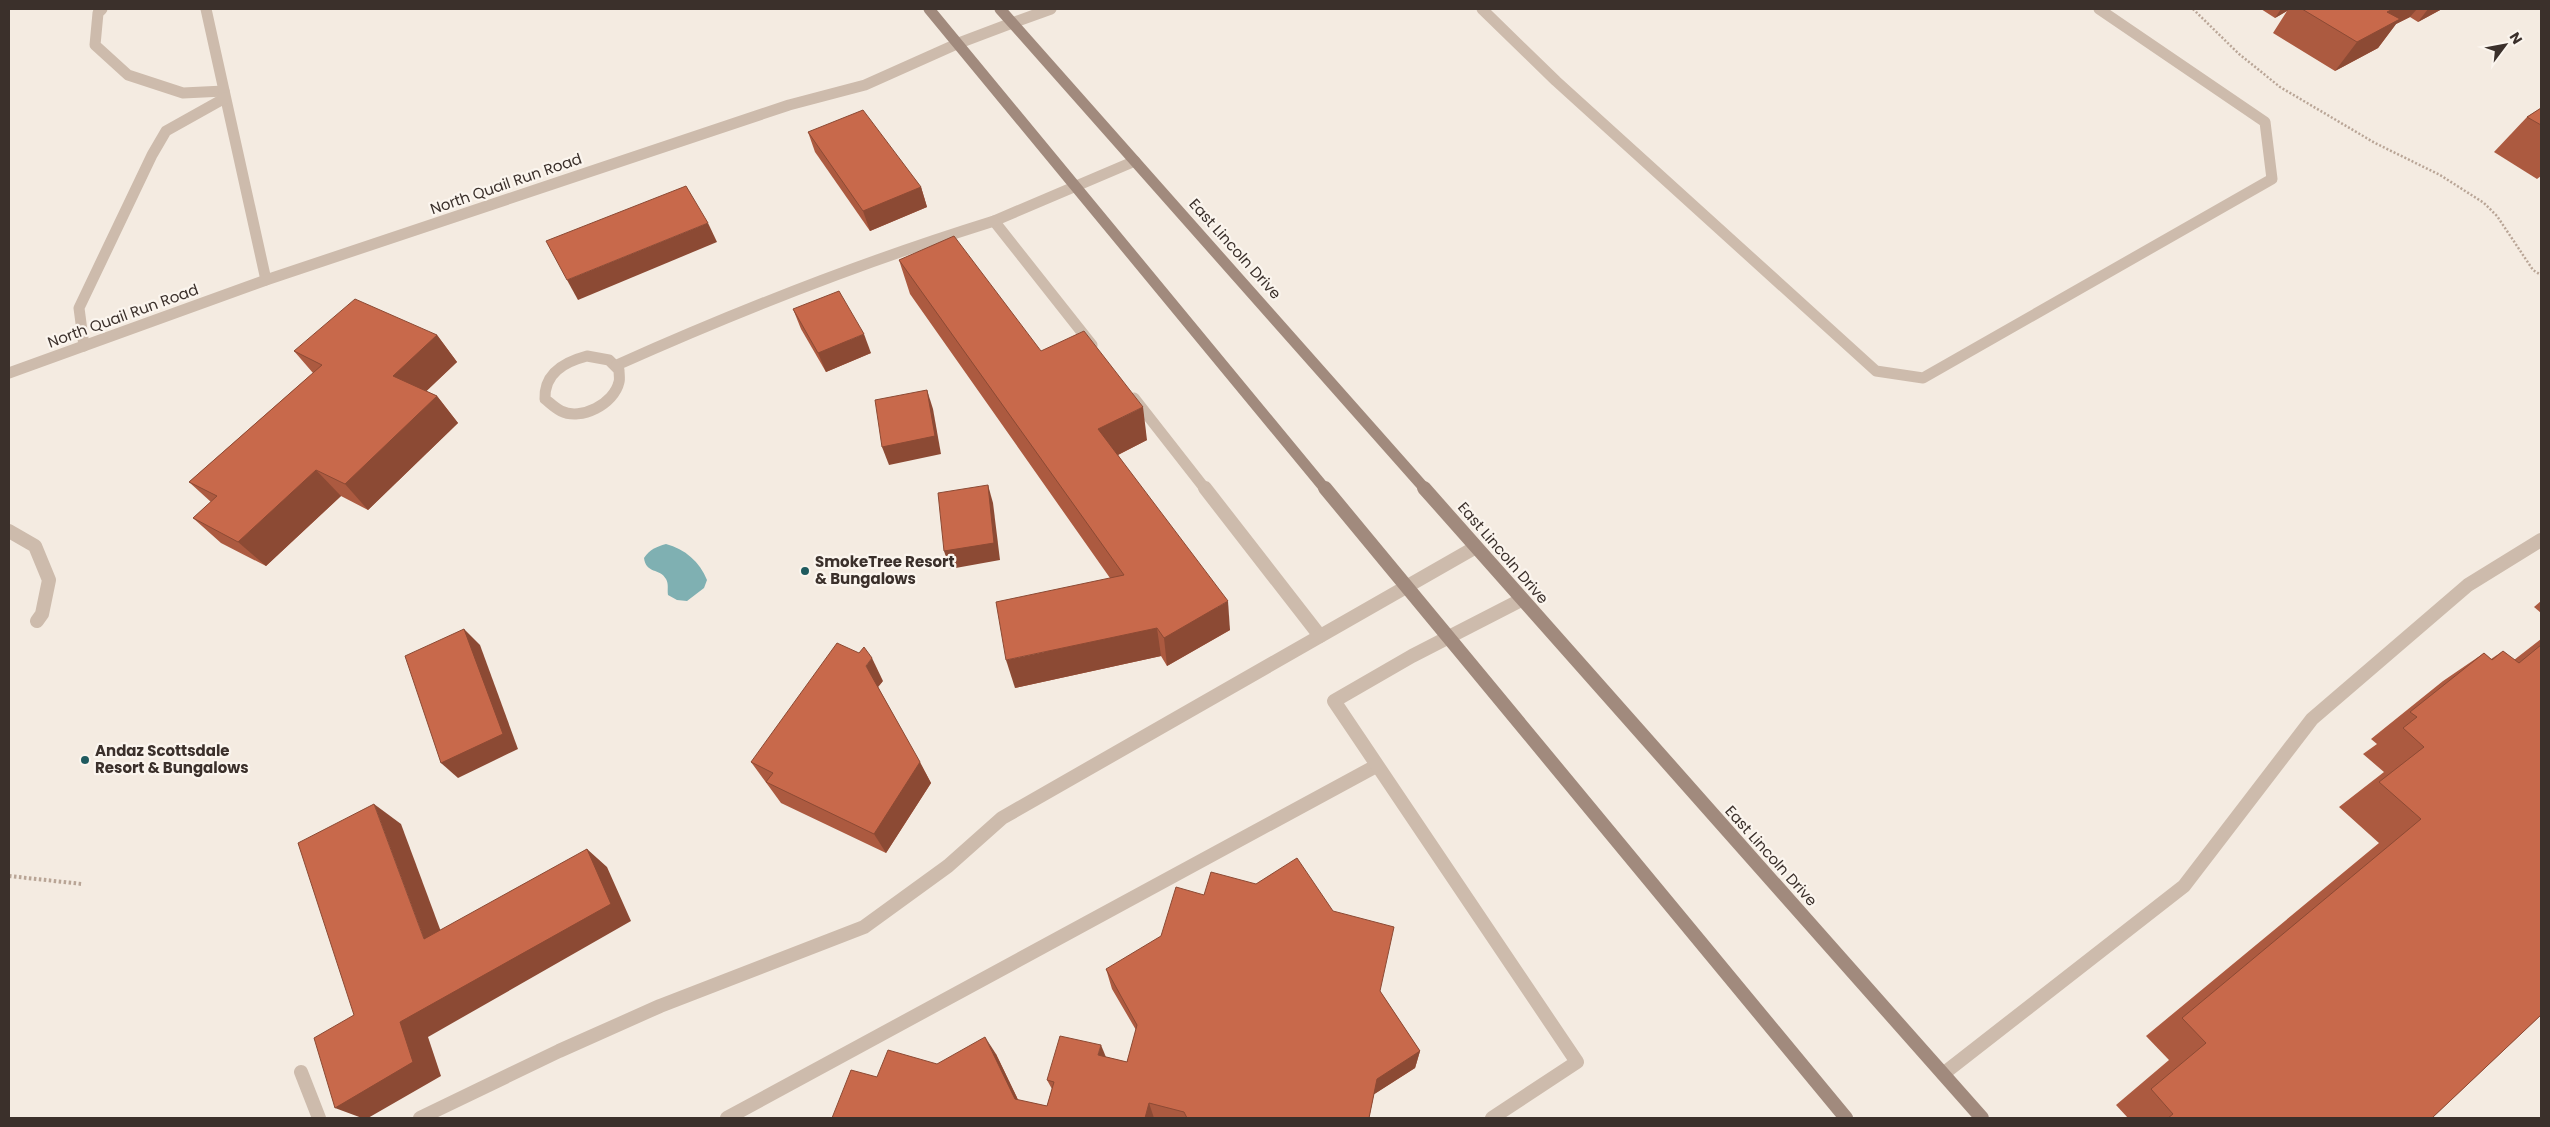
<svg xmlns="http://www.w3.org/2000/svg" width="2550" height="1127" viewBox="0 0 2550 1127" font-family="Poppins,sans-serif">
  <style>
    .water { fill: #7fb0b2 }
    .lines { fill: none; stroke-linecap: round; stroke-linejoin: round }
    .path-far1 { stroke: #b9a596; stroke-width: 2.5; stroke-dasharray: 2 2; stroke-linecap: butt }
    .path { stroke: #b9a596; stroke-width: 4; stroke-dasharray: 2.5 2.5; stroke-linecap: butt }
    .service-far1 { stroke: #cdbbac; stroke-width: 11 }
    .service { stroke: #cdbbac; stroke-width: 14 }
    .minor { stroke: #cdbbac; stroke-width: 11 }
    .secondary-far1 { stroke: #a18a7d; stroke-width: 11 }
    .secondary { stroke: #a18a7d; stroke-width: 14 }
    .wall { fill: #ac5a40 }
    .shaded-wall { fill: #8c4a34 }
    .building { fill: #c8694b; stroke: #8c4a34 }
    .poi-dot { fill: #1f5a5e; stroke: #fbf5ee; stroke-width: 2 }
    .labels { text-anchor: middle; stroke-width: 4.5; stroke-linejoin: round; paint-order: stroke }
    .street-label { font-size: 15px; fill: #3b302b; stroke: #fbf5ee }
    .poi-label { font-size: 15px; font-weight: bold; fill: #3b302b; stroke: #fbf5ee; text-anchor: start }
  </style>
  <rect width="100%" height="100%" fill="#f4ebe1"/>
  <path class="water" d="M666 544C685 549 700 562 707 580L704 588 687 601 677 600 668 595C667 590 669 584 666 579 660 568 646 574 644 558 650 549 656 547 666 544Z"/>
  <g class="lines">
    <path class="path-far1" d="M2193 9 2239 54 2280 87 2375 143 2440 175 2484 203 2497 216 2533 270 2541 275"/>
    <path class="path" d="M9 876 82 884"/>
    <g class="service-far1">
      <path d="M102 9 98 13 95 45 128 75 183 93 224 91"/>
      <path d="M206 9 266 280"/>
      <path d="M1482 9 1556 81 1876 371 1923 378 2272 179 2265 122 2099 9"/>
      <path d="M1012 23 1051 9"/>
      <path d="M1092 345 994 221 1135 161"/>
      <path d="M84 346 79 308 152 155 166 131 225 98"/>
      <path d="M587 356 609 360 619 370C619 374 620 379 619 382 614 404 581 421 561 411 555 408 550 403 545 399 544 373 564 362 587 356Z"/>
      <path d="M617 365C740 310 865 261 994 221"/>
      <path d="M1134 398 1206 490"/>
    </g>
    <g class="service">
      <path d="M1205 488 1320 636"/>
      <path d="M9 531 35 546 49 580 42 614 37 621"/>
      <path d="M301 1072 319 1118"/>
      <path d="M1943 1074 2184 886 2312 719 2468 585 2541 540"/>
      <path d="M420 1118 559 1051 660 1006 864 927 948 866 1002 818 1476 547"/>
      <path d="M727 1118 1376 766"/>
      <path d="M1492 1118 1577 1062 1334 701 1412 656 1521 600"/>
    </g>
    <path class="minor" d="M9 373 266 280 789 105 865 85 959 43 1012 23"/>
    <g class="secondary-far1">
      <path d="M929 9 1326 490"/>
      <path d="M1000 9 1426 490"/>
    </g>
    <g class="secondary">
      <path d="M1325 488 1846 1118"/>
      <path d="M1424 488 1982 1118"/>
    </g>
  </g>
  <g class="wall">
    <path d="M2261 9H2442L2418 22 2410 17 2396 24 2378 48 2335 71 2273 33 2287 11 2275 18Z"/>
    <path d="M2541 108V176L2537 179 2494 152 2527 117Z"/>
    <path d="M808 132 921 187 927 207 870 231 815 152Z"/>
    <path d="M899 260 1041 351 1147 440 1118 455 1230 630 1167 666 1161 656 1015 688 1110 578 910 294Z"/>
    <path d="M793 309 871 353 826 372 801 329Z"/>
    <path d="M437 335 457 362 426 391 437 396 458 423 368 510 341 496 266 566 221 543 193 518 211 502 189 482 313 373 294 351Z"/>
    <path d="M2541 601V613L2534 607Z"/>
    <path d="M2541 639V1015L2432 1118H2128L2116 1105 2169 1060 2146 1036 2379 843 2339 807 2384 772 2363 754 2377 744 2371 739 2443 681 2484 653 2491 659 2503 651 2514 660Z"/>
    <path d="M883 681 878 687 931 783 886 853 781 803 751 762Z"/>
    <path d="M1106 969 1380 991 1420 1051 1415 1068 1374 1094 1369 1118H832L877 1077 937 1064 996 1054 1018 1100 1047 1106 1052 1089 1047 1080 1106 1057 1127 1062 1136 1030 1112 989Z"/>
  </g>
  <g class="shaded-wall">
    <path d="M2281 9H2289L2287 11 2275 18Z"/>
    <path d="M2393 9H2417L2410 17 2396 24 2378 48 2335 71 2357 42 2387 12Z"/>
    <path d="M2428 9H2442L2418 22Z"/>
    <path d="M921 187 927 207 870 231 863 211Z"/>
    <path d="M708 223 717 242 578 300 567 280Z"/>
    <path d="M864 334 871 353 826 372 818 353Z"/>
    <path d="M437 335 457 362 414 403 393 376Z"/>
    <path d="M927 390 933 409 941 454 889 465 882 447Z"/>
    <path d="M437 396 458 423 368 510 345 484Z"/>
    <path d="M1143 407 1147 440 1104 462 1098 429Z"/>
    <path d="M316 470 341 496 266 566 238 542Z"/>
    <path d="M988 485 993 503 1000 560 950 569 944 551Z"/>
    <path d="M1228 601 1230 630 1167 666 1164 638Z"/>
    <path d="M1157 628 1161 656 1015 688 1006 660Z"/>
    <path d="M464 629 480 645 518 749 458 778 441 763Z"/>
    <path d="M872 658 883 681 877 688 866 666Z"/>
    <path d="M920 762 931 783 886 853 874 834Z"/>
    <path d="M374 804 401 824 450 956 424 939Z"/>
    <path d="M587 849 607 867 631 921 428 1037 441 1076 368 1118H362L335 1108 400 1022Z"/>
    <path d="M985 1037 996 1054 1025 1114 1015 1099Z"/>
    <path d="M1101 1045 1108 1062 1098 1055Z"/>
    <path d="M1420 1051 1415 1068 1373 1095 1377 1079Z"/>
    <path d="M1149 1103 1154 1118H1145Z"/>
  </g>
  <g class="building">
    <path d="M2302 9H2393L2387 12 2400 19 2357 42Z"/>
    <path d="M2541 108V125L2527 117Z"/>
    <path d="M863 110 921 187 863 211 808 132Z"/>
    <path d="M686 186 708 223 567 280 546 241Z"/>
    <path d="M954 236 1041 351 1084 331 1143 407 1098 429 1228 601 1164 638 1157 628 1006 660 996 602 1124 575 899 260Z"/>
    <path d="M839 291 864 334 818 353 793 309Z"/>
    <path d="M355 299 437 335 393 376 437 396 345 484 316 470 238 542 193 518 217 496 189 482 322 365 294 351Z"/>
    <path d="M927 390 935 436 882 447 875 400Z"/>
    <path d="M988 485 994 543 944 551 938 493Z"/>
    <path d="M464 629 503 734 441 763 405 656Z"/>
    <path d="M837 643 859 653 864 647 872 658 866 666 920 762 874 834 766 782 773 773 751 762Z"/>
    <path d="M2541 645V1015L2432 1118H2168L2173 1114 2151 1089 2206 1043 2182 1018 2421 819 2379 782 2424 747 2403 728 2417 717 2410 712 2484 653 2492 660 2503 651 2519 663Z"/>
    <path d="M374 804 424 939 587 849 611 904 400 1022 413 1062 335 1108 314 1038 354 1015 298 843Z"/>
    <path d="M1297 858 1333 911 1394 927 1380 991 1420 1051 1377 1079 1369 1118H1187L1184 1112 1149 1103 1145 1118H832L851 1070 877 1077 888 1050 937 1064 985 1037 1015 1099 1047 1106 1054 1082 1047 1080 1060 1036 1101 1045 1098 1055 1127 1062 1137 1025 1106 969 1161 936 1176 887 1204 895 1211 872 1256 884Z"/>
  </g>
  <g class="poi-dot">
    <circle cx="805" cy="571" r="5"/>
    <circle cx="85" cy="760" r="5"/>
  </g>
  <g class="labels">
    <g class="street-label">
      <text transform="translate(506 184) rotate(-19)" y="5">North Quail Run Road</text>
      <text transform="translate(1235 249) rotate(48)" y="5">East Lincoln Drive</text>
      <text transform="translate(123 316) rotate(-20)" y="5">North Quail Run Road</text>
      <text transform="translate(1503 553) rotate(49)" y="5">East Lincoln Drive</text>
      <text transform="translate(1771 856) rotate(48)" y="5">East Lincoln Drive</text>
    </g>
    <g class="poi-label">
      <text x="815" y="567">SmokeTree Resort<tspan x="815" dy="17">&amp; Bungalows</tspan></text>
      <text x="95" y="756">Andaz Scottsdale<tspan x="95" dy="17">Resort &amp; Bungalows</tspan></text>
    </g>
  </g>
  <rect width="2550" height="1127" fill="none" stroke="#3b302b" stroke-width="20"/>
  <g transform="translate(2505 45) rotate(58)" stroke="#fbf5ee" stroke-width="4" paint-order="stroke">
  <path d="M0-4L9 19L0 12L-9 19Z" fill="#3b302b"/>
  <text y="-8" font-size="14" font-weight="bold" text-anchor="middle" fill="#3b302b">N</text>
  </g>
</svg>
